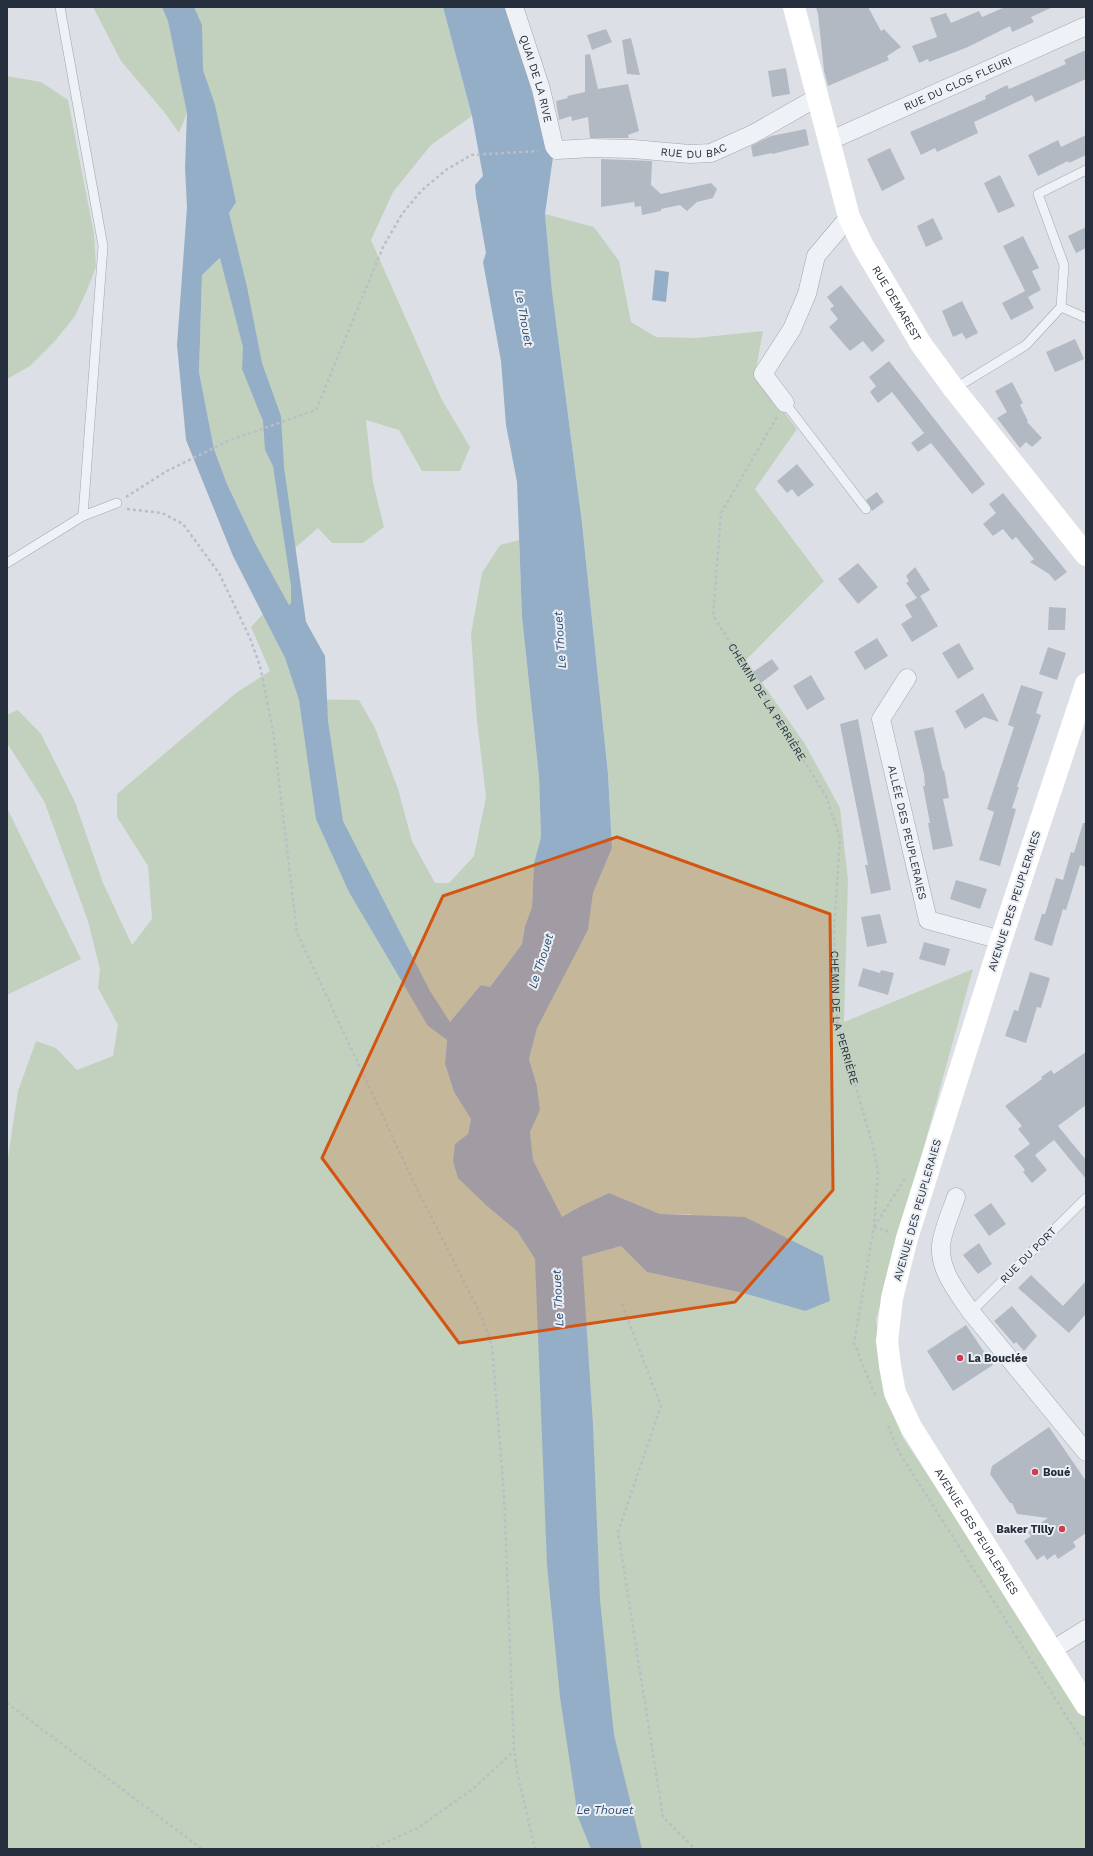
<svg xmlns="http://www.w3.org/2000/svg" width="1093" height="1856" viewBox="0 0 1093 1856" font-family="'Work Sans',sans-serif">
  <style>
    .green { fill: #c2d1bd }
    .water { fill: #95aec8; fill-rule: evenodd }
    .building { fill: #b3b9c3 }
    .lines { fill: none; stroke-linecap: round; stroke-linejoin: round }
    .lane-casing { stroke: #a1a7b0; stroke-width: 10 }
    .street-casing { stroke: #a1a7b0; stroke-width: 19 }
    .path { stroke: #babec5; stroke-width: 2.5; stroke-dasharray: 3 3; stroke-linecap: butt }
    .lane { stroke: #eef1f5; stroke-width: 9 }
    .street { stroke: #eef1f5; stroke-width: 18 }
    .secondary { stroke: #fff; stroke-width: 22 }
    .marked { fill: #d45511; fill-opacity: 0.2; stroke: #d45511; stroke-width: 3; stroke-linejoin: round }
    .poi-dot { fill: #d03c52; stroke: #ebeff4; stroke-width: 1.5 }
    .labels { text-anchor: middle; stroke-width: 4; stroke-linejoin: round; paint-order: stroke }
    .street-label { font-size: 11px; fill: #252e3d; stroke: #ebeff4 }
    .poi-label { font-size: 11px; font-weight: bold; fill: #252e3d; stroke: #ebeff4; text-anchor: start }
    .water-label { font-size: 12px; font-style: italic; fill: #2f4d71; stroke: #ebeff4 }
  </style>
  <rect width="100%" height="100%" fill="#dce0e6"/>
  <g class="green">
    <path d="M93 7H443L472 116 431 145 393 192 371 240 442 400 470 447 460 471H422L399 430 366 420 373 482 384 527 363 543H332L318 528 295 548 291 603 289 605 255 543 227 484 214 449 199 372 202 275 221 258 187 113 179 133 165 113 121 61Z"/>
    <path d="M7 76 41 82 68 100 94 234 96 267 87 290 75 316 55 341 30 366 7 379Z"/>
    <path d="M545 214 594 227 619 261 631 322 656 337 696 338 763 331 755 374 797 429 755 489 824 581 746 660 805 744 840 808 848 880 844 1022 973 969 876 1320 884 1374 902 1436 1086 1717V1849H7V1164L18 1091 36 1041 56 1048 77 1070 113 1056 118 1025 98 988 100 969 88 921 44 801 7 743V715L18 710 41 734 75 802 103 883 132 945 152 919 148 866 117 817V794L236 693 270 671 251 627 263 614 285 658 299 699 359 700 375 728 398 789 412 841 435 883H449L474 856 486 797 477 721 471 634 482 573 500 545 519 540 522 617 539 777 541 837 534 863 532 907 525 926 522 944 490 987 481 985 453 1020 428 1026 447 1040 445 1064 454 1092 471 1119 468 1134 488 1207 517 1231 535 1259 582 1257 621 1246 647 1272 743 1293 805 1311 690 1214H660L609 1193 581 1206 562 1218 533 1160 530 1132 540 1110 537 1086 529 1059 537 1027 588 930 593 893 612 848 608 774 582 523 552 291Z"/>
    <path d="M7 808 81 959 7 995Z"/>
  </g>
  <g class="water">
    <path d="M162 7H194L202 25 203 70 215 105 236 202 229 213 247 287 262 363 281 416 284 467 306 622 325 656 328 721 343 821 430 991 450 1022 481 985 490 987 522 944 525 926 532 907 534 863 541 837 539 777 522 617 517 482 506 425 501 361 483 262 486 253 476 196 475 185 483 176 472 116 443 7H508L553 157 545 214 552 291 582 523 608 774 612 848 593 893 588 930 537 1028 529 1059 537 1086 540 1110 530 1132 533 1160 562 1217 581 1206 609 1193 660 1214 745 1217 823 1256 830 1301 805 1311 743 1293 647 1272 621 1246 582 1257 593 1425 600 1600 614 1735 642 1849H591L578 1817 560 1697 547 1565 535 1259 517 1231 488 1207 458 1178 453 1161 455 1144 468 1134 471 1119 454 1092 445 1064 447 1040 428 1026 349 892 316 819 299 700 285 658 233 556 186 440 177 345 187 207 185 168 187 113 168 21ZM220 258 243 347 242 369 263 421 265 450 273 466 291 586V603L289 605 255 543 227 484 214 449 199 372 202 275Z"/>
    <path d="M655 270 669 272 666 302 652 300Z"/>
  </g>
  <g class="building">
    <path d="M816 7H868L881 31 884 29 901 47 887 56 889 60 828 86 824 71 818 14Z"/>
    <path d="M1005 7H1053L1031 17 1034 22 1012 32 1010 26 968 47 929 62 928 59 919 63 912 46 937 37 930 18 946 13 951 23 979 11 982 17Z"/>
    <path d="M606 29 612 42 592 50 587 35Z"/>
    <path d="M631 38 640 75 627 74 622 40Z"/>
    <path d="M1086 50V79L1035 102 1032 95 974 122 978 133 937 152 935 148 921 155 910 132 986 99 985 96 1007 85 1009 89 1066 64 1064 60Z"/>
    <path d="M590 54 598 89 628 84 639 131 628 135 629 138H590L588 117 572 121 571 116 559 120 556 101 568 98 567 96 585 92V55Z"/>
    <path d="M786 68 790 94 772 97 768 71Z"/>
    <path d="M806 129 809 145 772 154V153L753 157 751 146 771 136Z"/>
    <path d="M1086 135V155L1069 163 1068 161 1038 176 1028 155 1058 140 1061 147Z"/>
    <path d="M890 148 905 179 882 191 867 159Z"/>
    <path d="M601 159 652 161 651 185 661 194 711 183 717 189 713 198 697 202 687 211 680 205 661 209V211L642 215 641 206 635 207 634 202 601 207Z"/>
    <path d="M1000 175 1015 206 998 213 984 183Z"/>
    <path d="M933 218 943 239 926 247 917 226Z"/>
    <path d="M1086 227V248L1076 253 1068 236Z"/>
    <path d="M1023 236 1039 268 1032 271 1041 290 1028 297 1034 308 1011 320 1002 303 1025 291 1003 246Z"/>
    <path d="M841 285 885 341 872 352 863 341 850 351 829 327 838 319 830 309 834 306 827 297Z"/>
    <path d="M962 301 978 333 966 339 962 333 953 337 942 311Z"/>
    <path d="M1075 339 1084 359 1055 372 1046 352Z"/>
    <path d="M889 361 985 484 972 494 931 443 918 452 911 443 924 433 892 392 878 403 870 392 876 386 869 377Z"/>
    <path d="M1012 382 1023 403 1020 405 1028 421 1027 422 1042 438 1032 447 1026 442 1020 448 997 418 1007 412 995 391Z"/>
    <path d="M797 464 814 485 798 497 792 489 787 493 777 481Z"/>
    <path d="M877 492 884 502 872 511 866 500Z"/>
    <path d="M1003 493 1067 572 1055 581 1049 574 1030 562 1034 559 1016 537 1012 540 1003 529 993 536 983 524 996 513 989 504Z"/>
    <path d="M858 563 878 587 858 604 838 579Z"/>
    <path d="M915 567 930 590 920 596 938 626 912 642 901 624 912 617 905 605 917 598 906 583 909 581 906 576Z"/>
    <path d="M1049 607 1066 608 1065 630H1048Z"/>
    <path d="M877 638 888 656 865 670 854 652Z"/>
    <path d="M959 643 974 669 958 679 942 653Z"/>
    <path d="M1048 647 1066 653 1057 680 1039 674Z"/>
    <path d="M772 659 779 669 761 683 753 672Z"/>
    <path d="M811 675 825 699 807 710 793 686Z"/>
    <path d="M1021 685 1043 692 1036 713 1041 715 1017 787H1019L1012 808 1016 809 1000 866 979 860 994 812 987 809 1014 727 1008 725Z"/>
    <path d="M983 693 999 722 984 717 965 729 955 711Z"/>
    <path d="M858 719 891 890 871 894 865 865H868L840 724Z"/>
    <path d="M933 727 943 771 944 770 949 798 943 799 953 846 933 850 928 823H930L923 786H925L924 774 914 731Z"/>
    <path d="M1083 823H1086V867L1080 865 1066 910 1063 909 1052 946 1034 940 1042 914H1045L1056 878 1063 880 1071 852 1074 853Z"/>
    <path d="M956 880 987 889 980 909 950 899Z"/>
    <path d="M880 914 887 943 867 947 861 917Z"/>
    <path d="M924 942 950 949 945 966 919 959Z"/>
    <path d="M863 968 880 973 881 970 894 973 888 995 858 986Z"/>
    <path d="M1030 972 1050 978 1041 1008 1037 1007 1026 1043 1005 1036 1014 1010 1018 1011Z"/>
    <path d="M1086 1052V1105L1058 1126 1086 1160V1179L1054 1140 1035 1155 1047 1170 1032 1183 1023 1172 1025 1170 1014 1156 1030 1144 1018 1129 1022 1126 1005 1106 1042 1079 1041 1077 1051 1070 1054 1074Z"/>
    <path d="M991 1203 1006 1224 989 1236 974 1215Z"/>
    <path d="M979 1243 992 1264 978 1274 963 1255Z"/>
    <path d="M1031 1275 1063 1306 1086 1281V1314L1069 1333 1018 1288Z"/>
    <path d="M1012 1306 1037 1336 1024 1351 1016 1342 1014 1344 994 1321Z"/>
    <path d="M966 1325 993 1365 953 1391 927 1351Z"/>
    <path d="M1049 1427 1086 1481V1533L1073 1542 1076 1547 1058 1559 1055 1554 1047 1560 1044 1555 1037 1560 1024 1541 1031 1536 1028 1532 1048 1518 1017 1514 1012 1503H1010L990 1474 992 1466Z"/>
  </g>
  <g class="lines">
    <defs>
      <g id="lane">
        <path d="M60 7 103 246 83 516"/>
        <path d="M1061 307 1086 318"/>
        <path d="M954 389 1026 345 1061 307 1064 265 1038 194 1086 170"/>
        <path d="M785 403 866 509"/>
        <path d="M7 563 83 516 117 503"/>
        <path d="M971 1312 1086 1198"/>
      </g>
      <g id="street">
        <path id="s2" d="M514 7 541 89 554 146 557 150 592 148 633 149 690 154 711 153 753 134 818 97"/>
        <path id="s3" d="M829 141 1086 26"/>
        <path d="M785 403 763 374 792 329 807 294 816 256 849 217"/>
        <path id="s4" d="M907 678 881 719 928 920 1001 940"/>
        <path d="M956 1197C951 1212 943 1229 941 1245 939 1270 957 1292 971 1312L1086 1452"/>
        <path d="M1051 1651 1086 1629"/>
      </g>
    </defs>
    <use href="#lane" class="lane-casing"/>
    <use href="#street" class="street-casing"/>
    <g class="path">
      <path id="s1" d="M777 417 721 513 713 615 826 796 840 838 834 931 837 1022 872 1143 878 1171 874 1227"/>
      <path d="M126 497 167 471 228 441 316 410 383 247 402 214 422 190 446 170 471 155 538 151"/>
      <path d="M127 509 162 513 183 524 219 573 250 638 260 666 273 731 297 933 416 1187 482 1317 492 1347 504 1494 514 1751 518 1776 535 1849"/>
      <path d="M874 1227 889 1232"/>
      <path d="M622 1304 661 1406 618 1532 663 1817 695 1849"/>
      <path d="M875 1395 854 1343 874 1227 906 1177"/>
      <path d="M888 1426 899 1452 1086 1747"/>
      <path d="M7 1703 202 1849"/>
      <path d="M371 1849 418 1828 474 1788 514 1751"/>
    </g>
    <use href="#lane" class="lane"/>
    <use href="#street" class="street"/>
    <g class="secondary">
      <path id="s5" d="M794 7 849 217 863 246 921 344 954 389 1086 555"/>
      <path id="s6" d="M1086 684 1001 940 907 1238 892 1298 887 1341 890 1366 895 1393 911 1427 1086 1705"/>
    </g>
  </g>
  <path class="marked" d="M617 837 830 914 833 1190 735 1302 459 1343 322 1158 443 896Z"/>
  <g class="poi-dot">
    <circle cx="960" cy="1358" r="4"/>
    <circle cx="1035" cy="1472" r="4"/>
    <circle cx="1062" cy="1529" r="4"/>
  </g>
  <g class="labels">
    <g class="street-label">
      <text dy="4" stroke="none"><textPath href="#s2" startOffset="75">QUAI DE LA RIVE</textPath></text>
      <text dy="4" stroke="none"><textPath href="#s3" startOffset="141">RUE DU CLOS FLEURI</textPath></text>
      <text dy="4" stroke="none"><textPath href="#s2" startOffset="287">RUE DU BAC</textPath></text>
      <text dy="4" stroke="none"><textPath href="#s5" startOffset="316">RUE DEMAREST</textPath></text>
      <text dy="4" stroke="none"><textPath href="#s1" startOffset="316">CHEMIN DE LA PERRIÈRE</textPath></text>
      <text dy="4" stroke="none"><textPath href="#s4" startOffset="165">ALLÉE DES PEUPLERAIES</textPath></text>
      <text transform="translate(1014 901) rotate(-72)" y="4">AVENUE DES PEUPLERAIES</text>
      <text dy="4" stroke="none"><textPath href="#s1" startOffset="652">CHEMIN DE LA PERRIÈRE</textPath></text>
      <text transform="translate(917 1210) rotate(-74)" y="4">AVENUE DES PEUPLERAIES</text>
      <text transform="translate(1028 1255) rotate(-45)" y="4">RUE DU PORT</text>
      <text dy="4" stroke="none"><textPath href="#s6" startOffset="901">AVENUE DES PEUPLERAIES</textPath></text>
    </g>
    <g class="poi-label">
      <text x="968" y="1362">La Bouclée</text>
      <text x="1043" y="1476">Boué</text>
      <text x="1054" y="1533" text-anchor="end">Baker Tilly</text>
    </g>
    <g class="water-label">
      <text transform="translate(524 318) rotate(80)" y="4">Le Thouet</text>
      <text transform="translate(560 640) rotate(-94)" y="4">Le Thouet</text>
      <text transform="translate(541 961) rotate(-72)" y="4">Le Thouet</text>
      <text transform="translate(558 1298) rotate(-93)" y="4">Le Thouet</text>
      <text x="605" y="1814">Le Thouet</text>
    </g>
  </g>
  <rect width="1093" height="1856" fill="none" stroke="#252e3d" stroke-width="16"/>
</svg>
